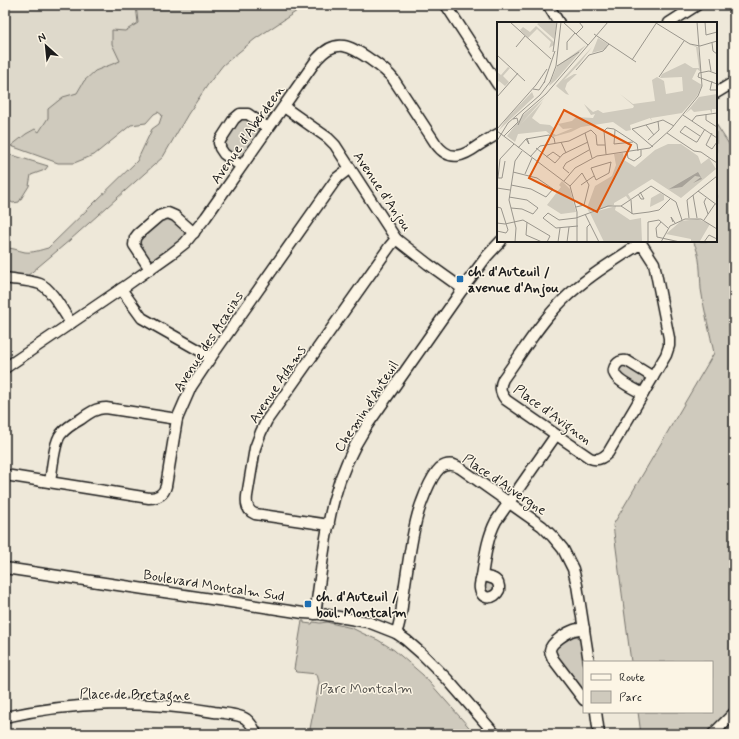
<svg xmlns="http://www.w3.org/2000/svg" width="739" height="739" viewBox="0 0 739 739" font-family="Mynerve,sans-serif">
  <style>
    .built { fill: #ded9cb }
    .green { fill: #cfcabd; stroke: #76736c }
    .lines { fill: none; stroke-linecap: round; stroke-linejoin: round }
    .minor-casing { stroke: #1c1c1c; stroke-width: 13 }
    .minor { stroke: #fcf5e5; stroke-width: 10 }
    .poi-dot { fill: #1f6fb2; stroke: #fcf5e5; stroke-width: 1.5 }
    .labels { text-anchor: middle; stroke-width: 3; stroke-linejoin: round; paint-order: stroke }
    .street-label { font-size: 14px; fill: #1c1c1c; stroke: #fcf5e5 }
    .poi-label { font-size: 14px; font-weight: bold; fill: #1c1c1c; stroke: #fcf5e5; text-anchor: start }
    .park-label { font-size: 14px; fill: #52504c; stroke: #fcf5e5 }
    .inset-road { fill: none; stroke: #9a968d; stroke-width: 1 }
    .view { fill: #de560d; fill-opacity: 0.15; stroke: #de560d; stroke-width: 2 }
    .inset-edge { fill: none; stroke: #1c1c1c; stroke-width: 2 }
  </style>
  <rect width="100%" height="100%" fill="#eee8d9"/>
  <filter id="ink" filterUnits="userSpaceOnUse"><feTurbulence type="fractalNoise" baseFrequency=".025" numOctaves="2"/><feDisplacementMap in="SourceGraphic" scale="8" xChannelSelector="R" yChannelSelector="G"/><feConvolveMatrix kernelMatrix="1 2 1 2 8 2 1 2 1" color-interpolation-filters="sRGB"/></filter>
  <g filter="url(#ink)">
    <path class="built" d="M5 5H136L138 23 125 31 112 30V44L121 61 95 71 84 81 77 93 63 97 38 133 35 129 26 134 5 150Z"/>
    <g class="green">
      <path d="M136 5H306L255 39 223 65 209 83 188 114 163 157 70 240 26 277 5 274V248C14 248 16 250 25 252 33 253 40 250 48 248L137 161 152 129 159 124 162 115 158 112 154 114 146 123 131 125 94 155 74 163H58L11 146 26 134 35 129 39 132 48 118V109L63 97 77 93 84 81 95 71 120 61 112 44V30L125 31 138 23Z"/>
      <path d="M247 118 258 127 259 131C256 137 243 159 236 157 234 156 231 153 228 151 224 148 223 145 224 140L240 119Z"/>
      <path d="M716 124 734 152V707L708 734H641L638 712H712V662H631L613 525 714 353C710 332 704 311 701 289 700 274 701 255 693 241H716Z"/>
      <path d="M5 154 15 156 48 166 45 170 31 175 29 186 19 202 13 203 5 199Z"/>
      <path d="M166 217 171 218 184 231C184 234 185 234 183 237 180 242 158 259 152 259 146 259 139 245 138 240L142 236Z"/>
      <path d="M625 365 643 376 644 380 642 384 636 385 620 376 619 374V369L622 366Z"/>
      <path d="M484 581 493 582 495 592 485 593 484 582Z"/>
      <path d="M302 621H304V623L312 624 313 622 320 623 327 622 330 623 352 628 364 634 378 640 394 650 423 675 475 734H309L319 682 317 674 297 672 294 669Z"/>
      <path d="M572 636H577L581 641 584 662V693L556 655C555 652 555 651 556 648 558 643 567 637 572 636Z"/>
      <path d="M734 719V734H720Z"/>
    </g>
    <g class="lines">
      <defs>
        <g id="minor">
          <path d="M446 5 498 85"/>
          <path d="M548 5 559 23"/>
          <path d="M669 23 697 5"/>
          <path d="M716 93 734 82"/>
          <path d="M284 107 328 138 335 145 396 239 428 264 463 289"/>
          <path d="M241 166 224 154 220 148V146L219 143 221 139 234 119 240 114H248L268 128"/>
          <path d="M641 243 654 263 669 338V346L666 355 608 453C603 458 597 461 590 458L506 400C500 393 499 387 503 379 522 353 539 324 562 301 585 278 614 261 641 243Z"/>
          <path d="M150 269 134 245 135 238 138 234 159 216 168 213 175 216 194 233"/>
          <path d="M5 278C16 280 29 280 40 284 51 288 64 313 71 323"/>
          <path d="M121 289 142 318 211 357"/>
          <path d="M5 368 127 285 171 254 185 243 206 217 317 59C336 37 351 46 371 60 380 66 388 72 394 80L436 144C450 163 464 156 479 145 486 141 492 137 498 134"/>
          <path d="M643 394C634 388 606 378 616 365 619 361 622 360 627 361L653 377"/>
          <path d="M5 475 149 498C158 498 164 494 166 486L177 419 191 387 211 357 337 178 350 168"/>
          <path d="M50 482C52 471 54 442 61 434 66 428 74 423 81 419 89 413 96 408 106 408L177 419"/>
          <path d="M329 525 255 514C247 511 246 504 247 496L255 448 261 432 267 420 390 246 396 239"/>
          <path d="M5 568 244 604 303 613 321 614 368 622 396 633 406 640 422 654 447 679 495 734"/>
          <path d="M482 576C485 557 487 538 496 521L556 435"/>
          <path d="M482 576C491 578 500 578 499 590 495 599 482 601 480 589 479 585 481 580 482 576Z"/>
          <path d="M315 614C321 576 324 536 334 499 341 473 352 449 366 427L469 280 487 256 501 241"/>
          <path d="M584 628C581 629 577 629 574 630 568 632 551 642 550 650 550 653 552 656 553 659L584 700"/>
          <path d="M396 633C401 622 402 609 403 597 407 572 410 546 416 521 419 508 430 477 440 468 447 463 454 464 460 468L542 526 553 537 563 549 573 569 577 585 589 662"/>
          <path d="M596 712 599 734"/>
          <path d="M5 717C72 702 146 700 214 712 223 713 239 714 246 719 251 723 254 728 256 734"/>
          <path d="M713 734 734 713"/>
        </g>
      </defs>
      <use href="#minor" class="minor-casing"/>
      <use href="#minor" class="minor"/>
    </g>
  </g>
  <g class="poi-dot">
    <rect x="456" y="275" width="8" height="8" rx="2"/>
    <rect x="304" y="600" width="8" height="8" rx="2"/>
  </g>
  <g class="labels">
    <g class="street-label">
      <text transform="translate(247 134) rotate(-55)" y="5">Avenue d'Aberdeen</text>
      <text transform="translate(383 191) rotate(56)" y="5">Avenue d'Anjou</text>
      <text transform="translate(208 341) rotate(-57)" y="5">Avenue des Acacias</text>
      <text transform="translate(277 384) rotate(-56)" y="5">Avenue Adams</text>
      <text transform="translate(366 406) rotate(-57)" y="5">Chemin d'Auteuil</text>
      <text transform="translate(553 414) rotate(36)" y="5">Place d'Avignon</text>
      <text transform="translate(505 484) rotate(34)" y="5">Place d'Auvergne</text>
      <text transform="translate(214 585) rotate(9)" y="5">Boulevard Montcalm Sud</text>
      <text transform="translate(135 694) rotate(1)" y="5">Place de Bretagne</text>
    </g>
    <g class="poi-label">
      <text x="468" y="276">ch. d'Auteuil /<tspan x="468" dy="16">avenue d'Anjou</tspan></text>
      <text x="316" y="601">ch. d'Auteuil /<tspan x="316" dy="16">boul. Montcalm</tspan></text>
    </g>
    <g class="park-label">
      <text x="366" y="693">Parc Montcalm</text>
    </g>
  </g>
  <g transform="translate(497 22)">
    <rect width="220" height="220" fill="#eee8d9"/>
    <path d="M43 0H60L57 17 40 2ZM39 4 57 20V23L52 26 54 20 40 7 31 16 23 8 26 5 33 10ZM101 16 111 22 109 27 95 31ZM187 20 201 25 204 50 200 47 195 57 205 63 200 74 185 91 154 96 155 99 153 96 133 103 134 108 129 109 116 100 84 105 74 110 56 115 49 109 21 112 18 120 10 114 25 94 48 75 24 102 46 79 35 96 43 102 53 103 58 107 54 110 59 113 76 106 66 107 61 102 75 99 79 95 96 96 98 92 94 93 87 82 96 90 101 88 106 91 136 86 137 84 123 72 136 82 158 79 155 58 160 55 167 59 169 72 186 69 185 55 163 56 165 52 188 41 196 46H202L199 25ZM89 23 59 58 52 64 60 44ZM95 25 83 41 67 58 77 52H80L70 61 68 67 72 73 69 72 59 64ZM11 45 13 46 6 54 12 60 8 64 2 59 0 61V50L4 53ZM35 70 37 75 2 108 10 96ZM220 72V87H215V92L213 88 197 90 194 87 188 92 202 75ZM171 122H184L201 134 204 142 212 136 219 147 184 176 155 157 131 172 134 177 132 178 129 174 117 181V183L92 190 90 186 98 164 115 154 119 143 117 132 126 131 127 138 138 145 158 128ZM65 159 73 167 79 190 64 192 50 183 64 165 62 163ZM163 171 167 173V178L153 185 154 176ZM119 184 118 188 133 198 144 196 145 220H107L93 191ZM201 197 213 202 203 219 194 220V217L169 212 184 199Z" fill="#cfcabd"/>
    <path d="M201 150 205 157 196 161 204 155 198 154 185 165 172 167Z" fill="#a7a299"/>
    <path class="inset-road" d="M13 0 54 37M66 0 91 23M208 0 209 13 220 10M159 1 193 22 203 24 220 19M79 12 86 5 82 0M97 12 139 40M215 21 216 29 220 32M19 25 28 14M70 28V20L78 11M56 30 60 0M0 33 28 59M212 37 214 49M135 38 160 0M60 44 82 30M79 48 92 33 106 29 112 22M220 52 212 49 202 51 201 55 220 62M162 55 187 19M215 59 213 68H220M47 61 58 29M36 67 42 68 48 59M0 75 21 51M186 93 220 116M209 93V98L220 105M195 99 199 94 220 91M21 103 26 92 49 72 111 0M149 103 157 113M0 107 39 63 50 47M118 108 117 122 136 120M0 109 73 164 80 190V220M88 111 95 136M170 111 197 129 204 130 220 141M215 111 209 123 215 127 220 120M7 114 21 100 20 96 16 97M203 114 188 104 183 110 199 120H200L208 107M29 117 32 122 30 116M151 118 162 108 161 99M0 119 11 101 43 73 53 60 59 44 64 0M64 120 69 131M156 125 135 107 166 98 177 104M21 126 29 117 52 113 57 116 58 121M39 126 58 141 66 132 91 120M130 130 131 136 137 139 144 134V128M109 132 107 109 110 106 117 107 140 122 141 129M33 135 43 124 72 119 94 108 99 113 100 123H108M49 135 56 130 63 135M8 139 5 156H1L3 137 17 122M114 140 112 151 99 158 94 146ZM72 151 66 146 69 141 92 128M28 152 35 136M67 159 78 146 100 134 153 126 174 107 201 74 205 64 200 0M14 163 34 167 49 175 56 167 40 156 16 150M84 163 97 154M73 164 85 151 92 163 87 183 79 185M0 166 13 168M201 169 220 183M141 172 144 177H147L143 170M196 173 200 196M12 175 30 178 41 186 36 192 25 187 14 186M209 176 207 180 211 192M134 178 135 192M124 184 136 192 152 190 162 188 173 177M0 185 4 186 11 208 9 211 0 209M88 192 102 220M192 196 190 178 220 154M207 198 218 182M30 200 29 213 45 220M164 200 159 206 160 215 183 220M176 200 174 195 178 201M0 201 8 202 26 198 53 214 50 220M81 204 59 206 46 196 51 191 62 198 79 196 111 184H124L154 164 179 180 185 198M18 220 19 206 12 178 18 139 25 129M61 220 63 206M70 220 72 205M90 220V205L93 202M151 220V200L162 198 171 206M164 220 173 204 188 197H204L220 207M207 220 212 213 220 217"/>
    <path class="view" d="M67 88 134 123 100 190 32 156Z"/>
    <rect width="220" height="220" class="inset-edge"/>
  </g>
  <rect width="739" height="739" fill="none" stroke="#fcf5e5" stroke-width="20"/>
  <rect x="10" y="10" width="719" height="719" fill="none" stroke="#1c1c1c" stroke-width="1.5" filter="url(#ink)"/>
  <rect x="583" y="661" width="130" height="52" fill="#fcf5e5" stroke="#a29e95"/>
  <rect x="591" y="674" width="20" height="6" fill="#fcf5e5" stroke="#a29e95"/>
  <text x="619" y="681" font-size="12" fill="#1c1c1c">Route</text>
  <rect x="591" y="691" width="20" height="12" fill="#cfcabd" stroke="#a29e95"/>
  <text x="619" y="701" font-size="12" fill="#1c1c1c">Parc</text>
  <g transform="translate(46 46) rotate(333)" stroke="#fcf5e5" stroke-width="3" paint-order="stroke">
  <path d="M0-3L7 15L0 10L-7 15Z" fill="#1c1c1c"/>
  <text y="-6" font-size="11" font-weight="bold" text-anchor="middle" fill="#1c1c1c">N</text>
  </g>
</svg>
